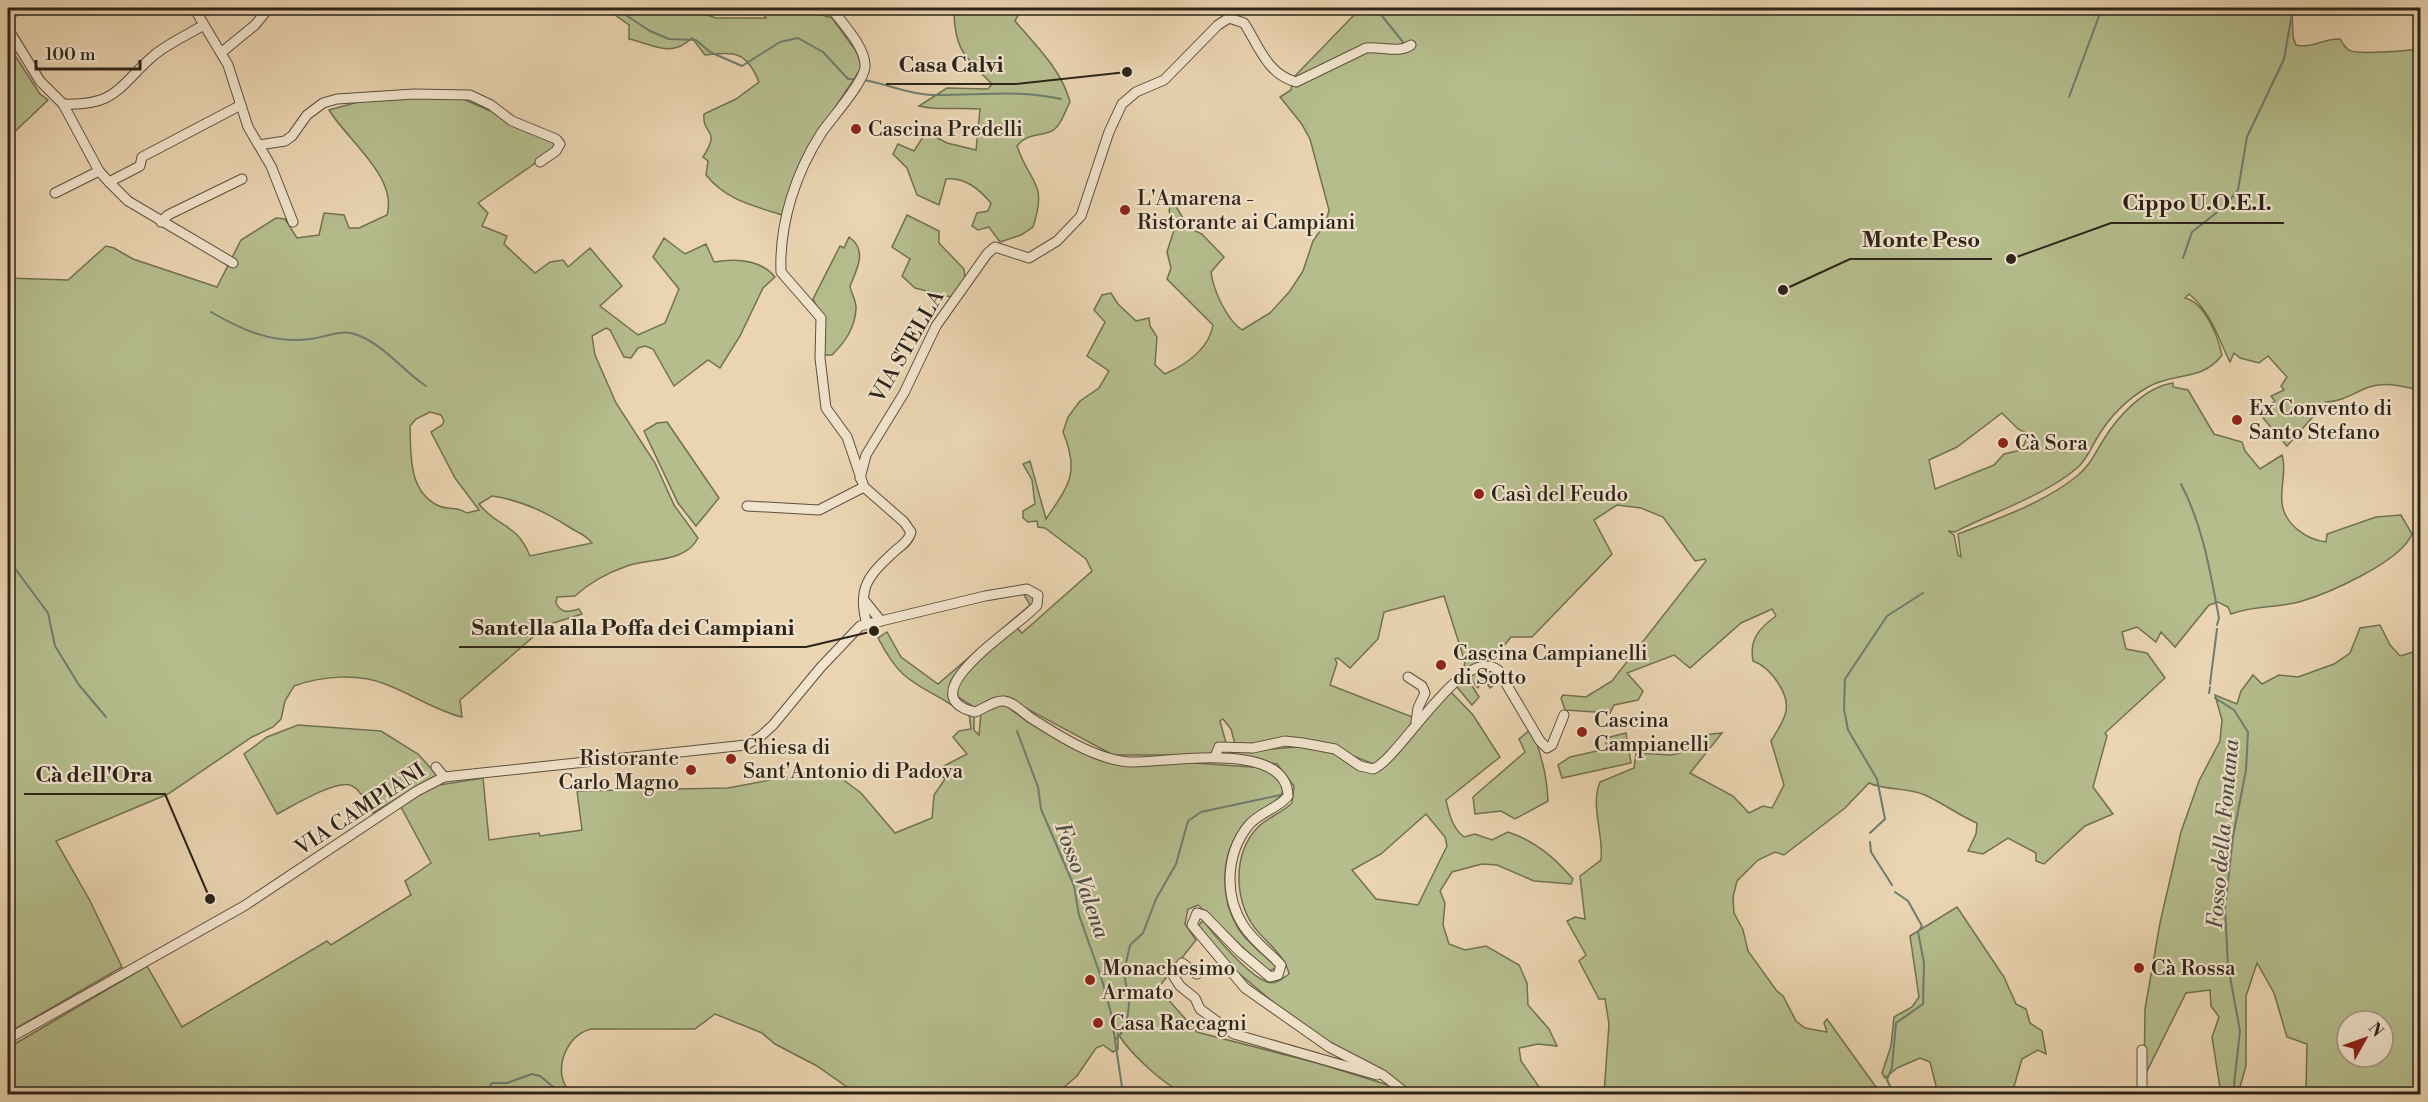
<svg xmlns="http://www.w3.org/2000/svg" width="2428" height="1102" viewBox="0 0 2428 1102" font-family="'Libre Bodoni',serif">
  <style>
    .green { fill: #b5bd8d; stroke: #717053; stroke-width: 1.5; fill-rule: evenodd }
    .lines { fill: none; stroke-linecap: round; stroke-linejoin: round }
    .stream { stroke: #6d7d6f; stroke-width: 2 }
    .minor-casing { stroke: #5c503f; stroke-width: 11 }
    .minor { stroke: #f1e3cc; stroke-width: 9 }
    .poi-dot { fill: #8f2418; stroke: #f1e3cc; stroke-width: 2 }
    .labels { text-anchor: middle; stroke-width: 4.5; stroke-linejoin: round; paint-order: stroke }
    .poi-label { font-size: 21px; fill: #2d2419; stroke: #f1e3cc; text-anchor: start }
    .street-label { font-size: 21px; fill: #2d2419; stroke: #f1e3cc }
    .water-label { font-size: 22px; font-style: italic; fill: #4d5044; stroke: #f1e3cc }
    .leader { fill: none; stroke: #2d2419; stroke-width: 2 }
    .callout-dot { fill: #2d2419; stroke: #f1e3cc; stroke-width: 2 }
    .callout-label { font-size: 22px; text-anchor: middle; font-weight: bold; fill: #2d2419; stroke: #f1e3cc; stroke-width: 4.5; stroke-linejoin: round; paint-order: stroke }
  </style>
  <rect width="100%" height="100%" fill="#ead4b1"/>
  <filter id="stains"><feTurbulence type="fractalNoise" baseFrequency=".00333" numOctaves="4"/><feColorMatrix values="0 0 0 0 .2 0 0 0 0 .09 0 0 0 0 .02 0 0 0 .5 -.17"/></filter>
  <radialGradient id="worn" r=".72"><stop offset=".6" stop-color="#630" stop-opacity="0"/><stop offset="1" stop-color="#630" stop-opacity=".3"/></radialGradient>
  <g class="green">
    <path d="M605 8H685L716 18H766L759 8H798L832 18 856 51 861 64 860 70 832 112 785 216C755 206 727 201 706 175L708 161 703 157C722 127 702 137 704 114L736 99 759 82C746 51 736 52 705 55L692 38C671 58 655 45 629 39V25Z"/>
    <path d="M954 8H1022L1015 21C1037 47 1061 69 1070 102 1065 111 1061 126 1052 131 1038 137 1027 133 1017 146 1030 185 1048 181 1033 227L1021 235 1000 242 989 227 978 230 972 226 977 213 988 211 991 203C979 189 965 177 946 179L939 205 917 195 907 168 893 154 898 144 914 151 926 132 947 143 976 150 980 109C959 107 938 111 919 106L947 88 988 89 992 84C964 56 954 49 954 8Z"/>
    <path d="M1349 8H2292L2293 37 2296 45C2312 49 2324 38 2340 39 2342 42 2345 48 2349 50 2355 55 2411 51 2420 48V390C2405 387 2385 381 2369 387 2353 393 2344 401 2326 402L2287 446 2263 418 2266 416 2262 410 2275 401 2271 396 2284 390 2281 386 2287 377 2268 356 2259 363 2240 358 2234 353 2230 362C2218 338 2211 312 2189 294L2185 298C2206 303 2218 338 2222 355 2202 382 2174 372 2148 387 2127 399 2110 416 2097 438 2091 448 2086 461 2077 468 2046 495 1991 513 1955 532L1948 531 1954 535 1958 555 1961 557 1958 534C1997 519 2044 503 2077 476 2090 466 2095 453 2104 439 2118 416 2145 387 2173 383V387L2188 390 2214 434 2242 442 2245 451 2260 469 2282 455C2287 469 2280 488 2282 503 2284 524 2307 540 2326 542L2327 534 2376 517 2401 515 2412 534C2401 562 2327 594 2299 602 2276 608 2253 605 2231 614L2228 607 2218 602 2209 605 2175 647 2161 632 2156 642 2137 627 2122 632 2126 649 2147 653 2165 678 2105 733 2107 736 2093 787 2113 814 2085 826 2044 864 2036 861V853L2008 838 1983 854 1968 851 1976 834 1977 823C1958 815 1943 803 1925 795 1907 787 1887 791 1869 783L1845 808 1784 855 1775 852 1758 860 1737 881 1733 897 1734 913 1743 930 1748 951 1776 990 1783 996 1796 1021 1805 1028 1827 1032 1824 1023 1827 1019 1881 1094H1604L1609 1024 1605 999H1599L1579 961 1586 955 1567 921 1575 917 1585 919 1580 876 1601 860C1604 835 1590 806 1600 782L1634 768 1636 753 1671 755 1680 753 1690 742 1703 735 1722 733 1690 773 1733 796 1749 813 1763 806 1772 808 1784 785 1771 741C1776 733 1782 724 1785 715 1792 695 1770 667 1753 661 1749 640 1759 628 1776 616L1772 609 1741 623 1690 668 1674 655 1627 673 1643 691 1638 700 1614 705 1610 713 1565 710 1561 698 1563 695 1586 697 1612 681 1706 561 1705 559 1695 561 1663 517 1641 508 1617 505 1594 520 1612 554 1532 637H1511C1492 661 1492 661 1463 671L1465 662 1444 596 1384 612 1378 639 1350 668 1338 658 1335 659 1337 663 1330 685 1415 718 1385 760 1376 765 1321 743 1235 744 1231 729 1223 719 1220 721 1226 743 1219 744 1209 755H1113L1009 699 974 707 958 697 956 685 967 670 1017 628 1022 633 1092 571 1086 559 1045 528 1038 527 1037 521 1028 522 1023 518V511L1035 504 1032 480 1023 464 1030 461 1046 519C1069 485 1080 473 1063 432L1068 417 1080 401 1099 388 1109 371 1087 356 1105 322 1094 310 1102 295 1111 293 1118 304 1136 321 1149 318 1150 326 1157 337 1155 365 1165 374C1187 364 1209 349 1213 325L1167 279 1171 268 1167 252 1175 227 1169 211 1172 200 1189 228 1202 234 1224 257 1211 272C1213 290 1227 320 1242 330L1270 313 1290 291 1303 271 1313 241 1326 222 1329 210 1310 139 1301 123 1280 97 1291 90 1293 78 1354 15ZM2002 413 2018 429 2028 434 2024 445 2017 451 2004 454 1994 465 1935 489 1929 460 1957 447Z"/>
    <path d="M10 48 40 94 48 100 8 138V50Z"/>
    <path d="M454 95 536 131 556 145 554 150 478 203 488 213 482 226 507 236 504 244 535 273 550 262 563 260 568 267 590 248 622 286 600 306 638 335 665 323 679 289 653 257 664 238 685 254 706 244 714 262C737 258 760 259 775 277L763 288 740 336 720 368 708 360 674 386 653 349 645 346 638 348 631 358 624 357 610 330 606 328 592 336 595 355 616 403 655 463 674 505 698 538C685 563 651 558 627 566 607 573 590 582 575 596L557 597 556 603C562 614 568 612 579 609L582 614 547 625 460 700 462 717C434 710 412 694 385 684 358 673 321 676 294 686L285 701 281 719 273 727 252 737 168 794 56 841 89 899 122 967 8 1033V278L68 280 106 246 114 248 133 259 217 287 241 240 276 218 285 219 297 238 319 235 324 213 344 215 349 228H359L387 215C398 177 347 140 329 110L369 99ZM430 412 441 415 444 421 442 425 431 432 455 478 479 510 467 513C455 505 447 511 437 505 408 490 411 454 410 426L416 419ZM492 496C521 500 546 512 569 527 578 533 585 534 592 543L530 556C516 522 499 529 479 504Z"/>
    <path d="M907 215 939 231V243L964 269 965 279 951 297 915 288 902 276 910 259 892 247Z"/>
    <path d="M849 237C868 250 857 269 850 286 851 293 857 302 856 309 855 328 845 342 832 355H822L825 323 813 299 840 246 844 248Z"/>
    <path d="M667 422 719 498 696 526 678 503 644 431 657 423Z"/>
    <path d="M1023 593 1033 595 1035 602 953 679 949 693 953 696 955 707C914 681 902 684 878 638L887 632 901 657 938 684 1030 605Z"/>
    <path d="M2380 625 2390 645 2400 656 2420 650V1094H2303L2306 1088 2307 1044 2287 1037 2274 993 2257 963 2246 996V1066L2238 1094H2221L2212 1037 2219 1017 2211 1006 2210 990 2186 993 2144 1077 2145 1009 2160 923 2181 832 2199 781 2220 741 2222 720 2215 695 2237 704 2241 691 2253 675 2262 684 2279 675 2298 677 2334 664 2350 653 2360 628ZM2347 1021H2383V1057H2347Z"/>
    <path d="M1489 667 1497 671 1531 729C1541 752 1547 775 1548 801L1515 819 1501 811 1475 814 1473 797 1525 752 1519 739 1531 729 1500 681 1490 688 1487 683 1480 684 1478 688 1473 682 1471 684 1479 697 1472 705 1457 687 1479 670Z"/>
    <path d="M1450 691 1473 715 1500 757 1446 800C1449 813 1452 828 1464 837L1475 834 1492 840 1508 832C1535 841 1554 857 1573 879L1571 884 1534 881 1497 865 1482 864 1452 872 1440 891 1445 903 1443 925 1449 944 1465 950 1486 946 1519 965 1527 983 1528 1005 1549 1029 1557 1046 1538 1044 1519 1048 1521 1061 1544 1094H1411L1298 1023 1236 971 1198 928 1201 922H1204C1217 938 1248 975 1267 982 1276 985 1283 978 1289 974 1286 958 1270 945 1259 933 1234 906 1231 855 1258 827 1268 817 1282 813 1292 803L1294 786 1277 764 1223 755 1224 749C1236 750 1250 752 1262 750 1286 748 1301 744 1326 751 1347 757 1353 770 1377 772ZM1426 814 1445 837 1447 846 1418 905 1376 899 1352 870 1381 854Z"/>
    <path d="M994 705H1005L1028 722 1094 756 1266 768 1285 788C1279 804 1257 810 1245 824 1220 851 1219 897 1238 928 1247 943 1265 955 1277 968L1268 971 1198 905 1188 909 1185 924 1196 940 1158 988 1197 1032 1317 1063 1388 1085 1400 1094H1187C1165 1087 1130 1053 1118 1034V1049L1113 1052 1103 1045 1096 1048 1077 1076 1056 1094H857L817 1066 775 1044 762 1033 715 1014 695 1029H591C568 1035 554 1065 566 1087L586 1094H8V1048L147 966 182 1027 327 941 331 945 411 895 405 881 431 863 401 807 433 786 483 778 489 840 539 833 540 836 582 830 577 791 728 788 829 769 861 793 895 833 932 818 934 795 945 779 936 770 967 754 953 737 959 731 971 729 969 714 974 717V730L979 735 981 712Z"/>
    <path d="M298 725 381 731 418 754 437 775 373 813C368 805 360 788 350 785 335 780 291 807 277 814L244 754 267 737Z"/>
    <path d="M1626 733 1631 763 1562 778 1558 765 1570 757 1606 749V738Z"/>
    <path d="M1957 907 2004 977 2016 1004 2026 1009 2030 1023 2042 1031 2046 1054 2038 1050 2022 1059 2013 1090 2000 1092 1954 1088 1956 1094H1938L1930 1062 1920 1058 1897 1068 1885 1078 1882 1073 1891 1046 1894 1017 1912 1007 1919 997 1910 936Z"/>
  </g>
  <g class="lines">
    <g class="stream">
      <path d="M615 8 650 31 669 39 696 40 710 52 742 66 780 42 798 38 823 52 848 79H854"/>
      <path d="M1369 8 1382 16 1403 42"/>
      <path d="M864 80C887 84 908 94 932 95 976 96 1017 89 1061 99"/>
      <path d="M2069 97 2102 8"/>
      <path d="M2183 258 2192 232 2225 206 2238 190 2247 137 2284 59 2293 8"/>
      <path d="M211 312C242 330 273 344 310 339 324 338 338 330 351 333 382 341 401 370 426 386"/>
      <path d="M2181 484C2203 526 2210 571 2219 618L2217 625"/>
      <path d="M8 559 48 613 55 646 79 685 106 717"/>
      <path d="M2210 684 2217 629"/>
      <path d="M2209 693 2210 687"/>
      <path d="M2215 698 2234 710 2248 732 2246 770 2233 837 2225 908 2228 966 2240 1031 2233 1094"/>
      <path d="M1017 731 1038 787 1041 809 1074 886 1079 915 1102 980 1111 1013 1123 1094"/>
      <path d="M1870 833 1885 819 1877 779 1848 730 1844 709 1845 679 1887 616 1923 593"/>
      <path d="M1870 842 1871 852 1892 885"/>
      <path d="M1115 1040 1124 1030 1128 1014 1129 1003 1124 972 1130 945 1143 933 1156 899 1176 864 1188 821 1201 812 1285 794"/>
      <path d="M475 1094 487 1090 492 1083H507L532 1074 540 1076 562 1094"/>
      <path d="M1894 1094 1887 1080 1892 1067 1896 1023 1923 1004 1924 963 1918 932 1922 926 1908 901 1895 892"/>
    </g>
    <defs>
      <g id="minor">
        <path d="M194 8 228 65 248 127 271 166 293 222"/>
        <path d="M831 8C842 23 866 47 865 67 864 82 832 118 822 132 796 172 779 223 781 272L821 318 820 358 826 408 847 437 864 487 904 522 911 532C909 540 903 545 896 550 870 574 856 587 867 624"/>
        <path d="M8 15 21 8"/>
        <path d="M8 29 40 81 63 104 99 171 109 182 128 201 233 263"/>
        <path d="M222 52 255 25 269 8"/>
        <path d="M63 104C116 106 117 88 153 56 167 44 187 35 204 25"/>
        <path d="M259 145 285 141 292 136 307 115 323 103 337 99 414 94 470 95 491 105 512 121 556 139 560 144 556 151 540 162"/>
        <path d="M109 182 140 166 142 157 241 105"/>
        <path d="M55 193 99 171"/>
        <path d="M161 222 168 215 242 179"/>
        <path d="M860 478 866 455 904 393 936 326 987 254 995 247 1029 258 1057 241 1081 216 1109 132 1122 104 1136 92 1164 80 1218 25 1229 18 1244 23C1259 46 1267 74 1296 82L1366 48C1381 46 1398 54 1411 45"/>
        <path d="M747 506 819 510 864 487"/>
        <path d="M864 600 881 621"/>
        <path d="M1408 677 1422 686 1425 693 1418 708 1416 722"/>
        <path d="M1215 757 1219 747 1253 748 1285 741 1303 743 1335 749 1360 766 1373 769C1400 759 1463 643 1498 670L1540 741 1547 748 1552 745 1564 715"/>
        <path d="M436 767 444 777"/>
        <path d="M1197 974 1182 963 1173 975 1180 986 1195 998 1200 1009 1234 1034 1377 1075"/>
        <path d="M8 1039 244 906 417 791 444 777 746 745 761 736 773 725 821 667 860 626 985 596 1027 589 1038 595 1037 605C1024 623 904 695 975 712 984 709 994 700 1004 701 1014 702 1023 713 1031 718 1059 736 1097 760 1130 762 1166 763 1287 739 1288 796 1278 809 1259 812 1248 826 1226 854 1224 895 1243 925 1253 941 1269 952 1281 965L1278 975 1270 977 1239 951 1204 915 1197 913 1192 925 1245 988 1329 1047 1383 1075 1407 1094"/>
        <path d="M2142 1050V1094"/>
      </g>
    </defs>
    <use href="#minor" class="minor-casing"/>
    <use href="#minor" class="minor"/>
  </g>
  <g class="poi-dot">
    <circle cx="856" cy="129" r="6"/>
    <circle cx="1125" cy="210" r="6"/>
    <circle cx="2237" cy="420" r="6"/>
    <circle cx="2003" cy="443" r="6"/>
    <circle cx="1479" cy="494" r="6"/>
    <circle cx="1441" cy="665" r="6"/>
    <circle cx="1582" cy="732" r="6"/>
    <circle cx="731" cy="759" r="6"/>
    <circle cx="691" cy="770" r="6"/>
    <circle cx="2139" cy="968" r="6"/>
    <circle cx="1090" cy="980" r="6"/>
    <circle cx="1098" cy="1023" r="6"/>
  </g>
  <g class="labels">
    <g class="poi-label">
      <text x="868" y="136">Cascina Predelli</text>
      <text x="1137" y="205">L'Amarena -<tspan x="1137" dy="24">Ristorante ai Campiani</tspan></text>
      <text x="2249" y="415">Ex Convento di<tspan x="2249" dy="24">Santo Stefano</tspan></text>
      <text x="2015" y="450">Cà Sora</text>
      <text x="1491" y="501">Casì del Feudo</text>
      <text x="1453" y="660">Cascina Campianelli<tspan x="1453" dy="24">di Sotto</tspan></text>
      <text x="1594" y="727">Cascina<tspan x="1594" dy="24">Campianelli</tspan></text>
      <text x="743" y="754">Chiesa di<tspan x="743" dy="24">Sant'Antonio di Padova</tspan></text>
      <text x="679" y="765" text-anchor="end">Ristorante<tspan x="679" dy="24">Carlo Magno</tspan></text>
      <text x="1102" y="975">Monachesimo<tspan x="1102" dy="24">Armato</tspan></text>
      <text x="2151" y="975">Cà Rossa</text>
      <text x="1110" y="1030">Casa Raccagni</text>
    </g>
    <g class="street-label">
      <text transform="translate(907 346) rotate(-60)" y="7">VIA STELLA</text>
      <text transform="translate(360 809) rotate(-33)" y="7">VIA CAMPIANI</text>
    </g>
    <g class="water-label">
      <text transform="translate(2222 834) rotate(-85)" y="8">Fosso della Fontana</text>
      <text transform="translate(1083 880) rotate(70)" y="8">Fosso Valena</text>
    </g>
  </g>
  <path class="leader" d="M1127 72L1015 84H886M2011 259L2111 223H2284M1783 290L1850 259H1992M874 631L806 647H459M210 899L165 794H24"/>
  <g class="callout-dot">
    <circle cx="1127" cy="72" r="6"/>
    <circle cx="2011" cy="259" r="6"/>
    <circle cx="1783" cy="290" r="6"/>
    <circle cx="874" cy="631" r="6"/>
    <circle cx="210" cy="899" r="6"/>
  </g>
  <g class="callout-label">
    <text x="951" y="72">Casa Calvi</text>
    <text x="2197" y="210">Cippo U.O.E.I.</text>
    <text x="1921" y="247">Monte Peso</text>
    <text x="633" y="635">Santella alla Poffa dei Campiani</text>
    <text x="94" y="782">Cà dell'Ora</text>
  </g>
  <rect width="2428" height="1102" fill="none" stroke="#ead4b1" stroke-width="30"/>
  <rect x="9" y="9" width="2410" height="1084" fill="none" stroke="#2d2419" stroke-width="3"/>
  <rect x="15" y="15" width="2398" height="1072" fill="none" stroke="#2d2419" stroke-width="1.5"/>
  <g transform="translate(2365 1039) rotate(50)"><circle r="28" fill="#f1e3cc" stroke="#a39784" stroke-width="1.5"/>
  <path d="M0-4.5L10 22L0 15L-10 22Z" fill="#8f2418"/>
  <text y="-9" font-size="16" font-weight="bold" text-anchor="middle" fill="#2d2419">N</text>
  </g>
  <path d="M36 60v9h104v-9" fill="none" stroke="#2d2419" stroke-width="3"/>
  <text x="45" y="60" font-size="18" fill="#2d2419" stroke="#f1e3cc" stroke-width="4.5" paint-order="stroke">100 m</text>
  <rect width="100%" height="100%" filter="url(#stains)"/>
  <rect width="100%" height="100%" fill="url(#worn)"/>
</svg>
